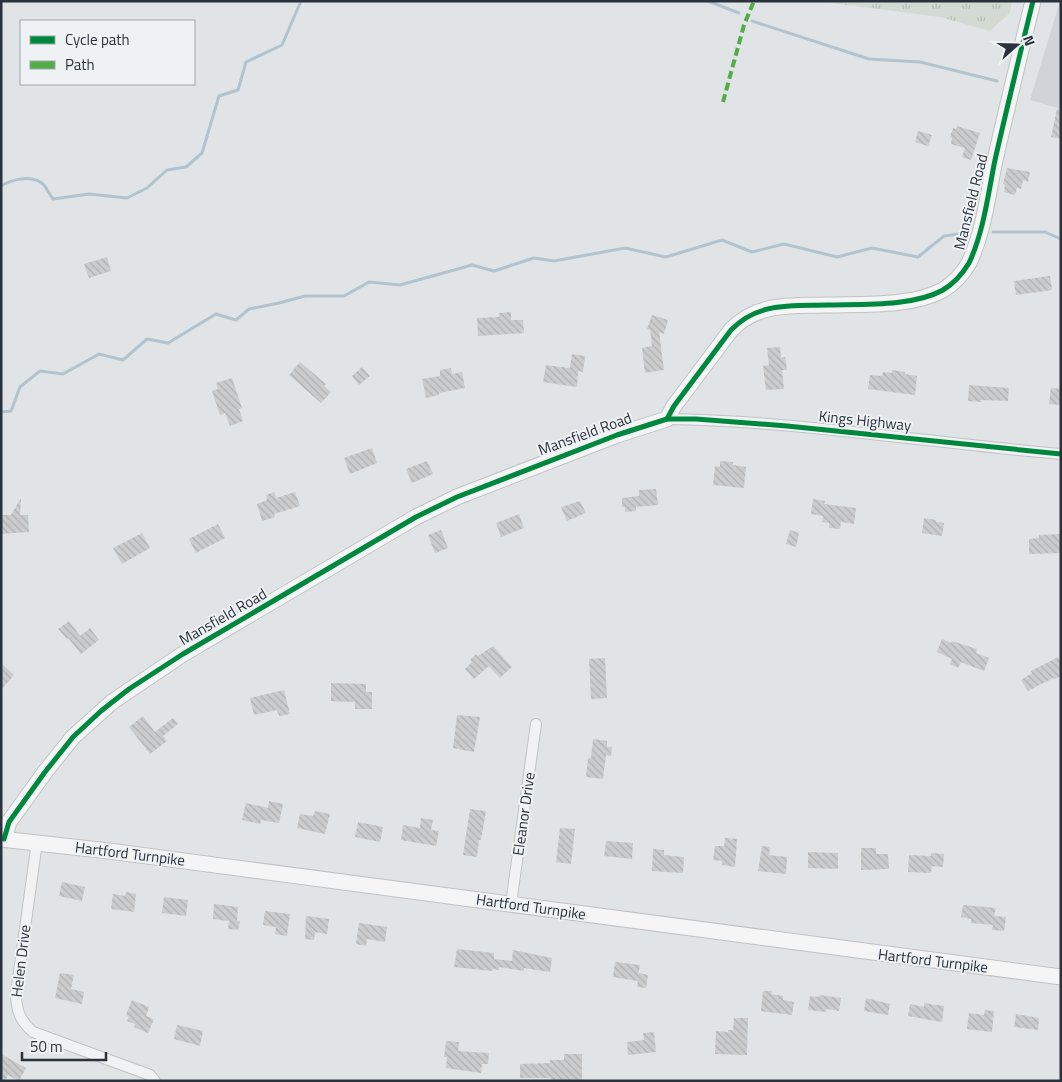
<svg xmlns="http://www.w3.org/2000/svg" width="1062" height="1082" viewBox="0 0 1062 1082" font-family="'Titillium Web',sans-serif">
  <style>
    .built { fill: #d0d4d9 }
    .grass { fill: url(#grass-tufts) }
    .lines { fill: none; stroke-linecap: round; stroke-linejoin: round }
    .stream { stroke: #b2c3ce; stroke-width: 3 }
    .building { fill: url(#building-back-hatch) }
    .street-casing { stroke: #c0c2c4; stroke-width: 12 }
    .secondary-casing { stroke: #c0c2c4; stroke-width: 17 }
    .street { stroke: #f0f2f3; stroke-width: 10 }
    .secondary { stroke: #f5f5f6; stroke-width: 15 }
    .quiet { stroke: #53ac46; stroke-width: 4; stroke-dasharray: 8 4; stroke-linecap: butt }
    .cycleway-casing { stroke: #eff2f5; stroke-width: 8 }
    .cycleway { stroke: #00873e; stroke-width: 5 }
    .labels { text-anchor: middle; stroke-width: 4; stroke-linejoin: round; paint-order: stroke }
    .street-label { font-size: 15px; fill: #2a333d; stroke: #eff2f5 }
  </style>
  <defs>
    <pattern id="grass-tufts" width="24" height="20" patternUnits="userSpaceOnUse" patternTransform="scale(1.25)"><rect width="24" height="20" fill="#d3dad2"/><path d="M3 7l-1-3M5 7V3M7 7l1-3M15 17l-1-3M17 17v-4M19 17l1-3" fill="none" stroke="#b5bcb5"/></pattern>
    <pattern id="building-back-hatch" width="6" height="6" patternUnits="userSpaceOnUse" patternTransform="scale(1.25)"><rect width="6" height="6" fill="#caccce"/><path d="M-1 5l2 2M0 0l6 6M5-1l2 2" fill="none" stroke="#aeb0b2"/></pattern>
  </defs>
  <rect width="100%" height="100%" fill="#e1e4e6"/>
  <path class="built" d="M1060 1H1061V109L1030 100Z"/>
  <path class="grass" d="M802 1H1012L1010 13 990 31 940 17 831 3Z"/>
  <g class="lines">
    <g class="stream">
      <path d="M708 1 739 13"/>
      <path d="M752 21 869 59 920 62 997 81"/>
      <path d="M1 186C13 179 33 174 44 185 47 189 50 195 53 199L89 194 127 198 147 188 167 170 186 167 202 153 219 96 238 90 246 62 282 45 301 1"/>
      <path d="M993 232H1045L1061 239"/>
      <path d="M1 412 11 411 20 387 40 371 63 374 99 354 123 360 147 339 168 343 216 314 236 320 249 309 279 303 305 296H344L369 282 400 285 472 265 494 271 534 258 554 261 625 248 666 257 722 240 752 252 784 244 837 257 872 248 918 257 944 236 965 233"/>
    </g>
  </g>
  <g class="building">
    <path d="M1057 109 1061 110V139L1051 137Z"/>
    <path d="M957 126 980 133 971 160 962 157 965 148 951 144 952 138 950 137 953 128 956 129Z"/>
    <path d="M918 131 932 135 928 146 915 142Z"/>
    <path d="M1007 168 1030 172 1028 182 1023 180 1021 189 1017 188 1015 195 1004 192 1005 185 1003 184Z"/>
    <path d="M107 257 111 271 89 278 84 264Z"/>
    <path d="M1050 276 1052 290 1016 295 1014 281Z"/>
    <path d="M511 312V320H523L524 333 478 336 477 318 499 317V313Z"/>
    <path d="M652 315 668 320 664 334 659 332 664 370 645 373 642 348 652 346 650 330 647 329Z"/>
    <path d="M780 347 781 358 785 357 787 370H782L784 389 766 390 763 366 769 365 767 348Z"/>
    <path d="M572 354 585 356 583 372 578 371 577 387 543 382 546 365 570 368Z"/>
    <path d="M300 362 326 384 324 386 331 392 321 403 289 375Z"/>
    <path d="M362 367 370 376 359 385 352 376Z"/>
    <path d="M451 368 452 374 462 372 465 388 439 393V395L426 398 422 379 440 376V370Z"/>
    <path d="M892 370 905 372V374L917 376 915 395 868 389 870 375 882 376 883 372 892 373Z"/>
    <path d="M232 378 242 408 239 409 243 421 230 426 225 413 220 415 212 391 218 389 216 383Z"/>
    <path d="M969 385 1009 388 1008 401 981 400V402L968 401Z"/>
    <path d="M1051 388 1061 389V405L1049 404Z"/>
    <path d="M372 448 377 463 350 474 344 458Z"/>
    <path d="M427 461 433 474 412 483 406 469Z"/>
    <path d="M720 461 733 462V465L746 467 744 488 713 485 715 466 720 467Z"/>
    <path d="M656 489 658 505 636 507V511L625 512V507H622V498L639 496V490Z"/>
    <path d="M274 492 276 498 295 492 300 506 274 514 275 517 262 521 257 504 267 500 266 495Z"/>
    <path d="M21 498 20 515H28L29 532 1 534V515H11Z"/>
    <path d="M813 499 825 501 824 504 856 508 854 524 841 522 840 529 829 528V523L822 522 823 516 811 514Z"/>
    <path d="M580 501 586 513 567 521 561 507Z"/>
    <path d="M519 514 524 528 501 537 496 523Z"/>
    <path d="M924 518 936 520V522L944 523 942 536 922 533Z"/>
    <path d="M218 524 225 538 196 553 189 539Z"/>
    <path d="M441 530 448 548 435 553 428 535Z"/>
    <path d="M790 530 799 533 796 547 786 544Z"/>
    <path d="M142 533 150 548 122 564 113 548Z"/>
    <path d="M1061 534V553L1029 554V539L1039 538V535Z"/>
    <path d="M69 621 80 636 90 628 99 640 81 654 68 638 67 639 58 629Z"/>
    <path d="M942 639 951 643 952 641 977 649 976 653 989 658 984 671 961 662 958 668 950 664 952 659 937 652Z"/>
    <path d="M493 646 512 667 500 678 489 666 474 679 465 669 472 662 470 660 476 654 478 656Z"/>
    <path d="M1058 657 1061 662V676L1055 679 1053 678 1028 691 1021 680 1032 673 1031 671Z"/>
    <path d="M605 658 607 698 591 699 589 659Z"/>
    <path d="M1 663 14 675 1 690Z"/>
    <path d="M331 683 366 684V692H372V709H355V702L331 701Z"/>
    <path d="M284 690 290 714 279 716 277 710 254 715 250 698Z"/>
    <path d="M457 715 480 717 474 752 453 748Z"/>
    <path d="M143 716 155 732 173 718 178 724 163 736 167 741 150 754 129 727Z"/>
    <path d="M593 739 607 741V747H612L611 756 606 755 603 779 586 777 588 758H591Z"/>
    <path d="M269 801 283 804 279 823 261 820 260 824 242 820 246 803 268 808Z"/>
    <path d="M470 809 486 811 481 840H479L477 857 463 855Z"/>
    <path d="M315 811 330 814 325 834 297 828 300 814 313 816Z"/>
    <path d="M421 818 433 820 431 830 439 831 436 846 401 840 403 825 420 828Z"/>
    <path d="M358 822 383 827 380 842 355 837Z"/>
    <path d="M560 828 575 829 571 864 556 862Z"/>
    <path d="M725 838 737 839 735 867 722 865V861L713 860 715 846H724Z"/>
    <path d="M606 841 633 843 632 859 604 856Z"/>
    <path d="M762 846 770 847 769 855 787 857 786 874 758 871Z"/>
    <path d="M861 848H876V854H888L889 869 861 870Z"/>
    <path d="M653 849 664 850V855L684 857 683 873 652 871Z"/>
    <path d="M808 852 838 853V869L808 868Z"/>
    <path d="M931 853 944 854 943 867 932 866 931 873 908 872 909 855 931 856Z"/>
    <path d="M62 882 85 887 82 901 59 896Z"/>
    <path d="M126 892 136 894 134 912 111 909 113 894 125 896Z"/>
    <path d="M164 897 188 900 186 916 162 913Z"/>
    <path d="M214 904 238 907 237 921 240 922 238 930 228 929 229 921 213 919Z"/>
    <path d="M963 905 996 908 994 916 1006 917 1004 931 992 930 993 925 971 923V919L961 917Z"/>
    <path d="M265 911 290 914 287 936 275 934 276 927 263 925Z"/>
    <path d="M306 916 329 919 327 934 315 932 314 940 305 939Z"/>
    <path d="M359 923 387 927 385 942 367 939 366 946 356 944Z"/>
    <path d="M457 949 494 953V959L512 961 513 950 552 958 550 972 524 968V971L499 967V970L492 969V971L454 967Z"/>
    <path d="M615 962 640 965 638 976 639 973 648 975 646 988 637 987 638 981 613 977Z"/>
    <path d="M60 973 74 975 71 989 84 992 82 1004 55 998Z"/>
    <path d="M763 991H772L771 994 783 996V1000L794 1002 792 1015 761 1011Z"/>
    <path d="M820 995 841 998 839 1011 826 1009V1012L808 1010 810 996 819 997Z"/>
    <path d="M866 998 890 1004 888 1015 864 1011Z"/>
    <path d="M132 1000 149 1007 146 1016 154 1019 148 1033 134 1027 135 1024 127 1021 129 1017 126 1015Z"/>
    <path d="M924 1003 944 1006 942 1022 908 1016 910 1004 924 1007Z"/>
    <path d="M985 1010 994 1011 992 1032 967 1029 969 1013 984 1015Z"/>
    <path d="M1016 1014 1039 1018 1038 1030 1014 1027Z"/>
    <path d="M734 1018H748L747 1055 715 1054 716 1031 728 1032V1030H733Z"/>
    <path d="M177 1025 203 1031 200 1046 174 1039Z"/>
    <path d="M654 1032 656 1052 628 1055 627 1042 644 1040 643 1033Z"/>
    <path d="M446 1041 459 1042 458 1051 489 1053 488 1064H482L481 1073 446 1068 447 1057H444Z"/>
    <path d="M1 1054 26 1068 19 1081 8 1075 5 1081H1Z"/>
    <path d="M564 1054H582V1081H551V1078H520V1064L550 1063V1060H564Z"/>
  </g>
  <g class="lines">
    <defs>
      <g id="street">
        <path d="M667 419C799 421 930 443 1061 454"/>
        <path d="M37 842 16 993C16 1010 20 1021 33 1032L150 1075 155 1081"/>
        <path d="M511 904 536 724"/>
      </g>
      <g id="secondary">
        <path d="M1 839 109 851 1061 977"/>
        <path d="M4 839 9 822 45 772 73 737 112 702 183 654 416 517 457 497 617 435 667 419 674 406 731 330C758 302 791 306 827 305 862 304 912 307 943 290 953 284 963 273 969 263 984 231 988 194 995 160 1007 107 1020 54 1033 1"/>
      </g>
    </defs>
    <use href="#street" class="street-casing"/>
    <use href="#secondary" class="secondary-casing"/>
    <use href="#street" class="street"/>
    <use href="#secondary" class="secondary"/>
    <path class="quiet" d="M723 102 744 25 754 1"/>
    <defs>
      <g id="cycleway">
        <path d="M667 419 674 406 731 330C758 302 791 306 827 305 862 304 912 307 943 290 953 284 963 273 969 263 984 231 988 194 995 160 1007 107 1020 54 1033 1"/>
        <path d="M4 839 9 822 45 772 73 737 101 711 129 689 183 654 416 517 457 497 617 435 667 419H696L787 426 1061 454"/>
      </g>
    </defs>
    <use href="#cycleway" class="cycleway-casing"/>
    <use href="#cycleway" class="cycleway"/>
  </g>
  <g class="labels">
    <g class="street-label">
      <text transform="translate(971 202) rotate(-76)" y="5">Mansfield Road</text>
      <text transform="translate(865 421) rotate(6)" y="5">Kings Highway</text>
      <text transform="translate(585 434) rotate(-20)" y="5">Mansfield Road</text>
      <text transform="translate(223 617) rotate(-30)" y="5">Mansfield Road</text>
      <text transform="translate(524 814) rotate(-82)" y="5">Eleanor Drive</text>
      <text transform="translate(130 854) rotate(7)" y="5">Hartford Turnpike</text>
      <text transform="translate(531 907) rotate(8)" y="5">Hartford Turnpike</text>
      <text transform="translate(21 961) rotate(-83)" y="5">Helen Drive</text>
      <text transform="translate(933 961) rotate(7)" y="5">Hartford Turnpike</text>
    </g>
  </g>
  <rect width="1062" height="1082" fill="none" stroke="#2a333d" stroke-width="5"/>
  <rect x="20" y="20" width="175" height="65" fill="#eff2f5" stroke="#a0a6ab"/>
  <rect x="30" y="36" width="25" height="8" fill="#00873e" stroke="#a0a6ab"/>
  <text x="65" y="45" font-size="15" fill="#2a333d">Cycle path</text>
  <rect x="30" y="61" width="25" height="8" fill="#53ac46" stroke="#a0a6ab"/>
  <text x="65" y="70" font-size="15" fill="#2a333d">Path</text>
  <g transform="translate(1017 45) rotate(70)" stroke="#eff2f5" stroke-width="4" paint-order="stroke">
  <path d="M0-4L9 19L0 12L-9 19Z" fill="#2a333d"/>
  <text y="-8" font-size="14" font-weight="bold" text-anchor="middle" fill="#2a333d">N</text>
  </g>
  <path d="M22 1052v8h84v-8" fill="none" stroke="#2a333d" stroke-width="2.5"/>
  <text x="30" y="1052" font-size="15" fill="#2a333d" stroke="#eff2f5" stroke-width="4" paint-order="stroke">50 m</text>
</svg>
